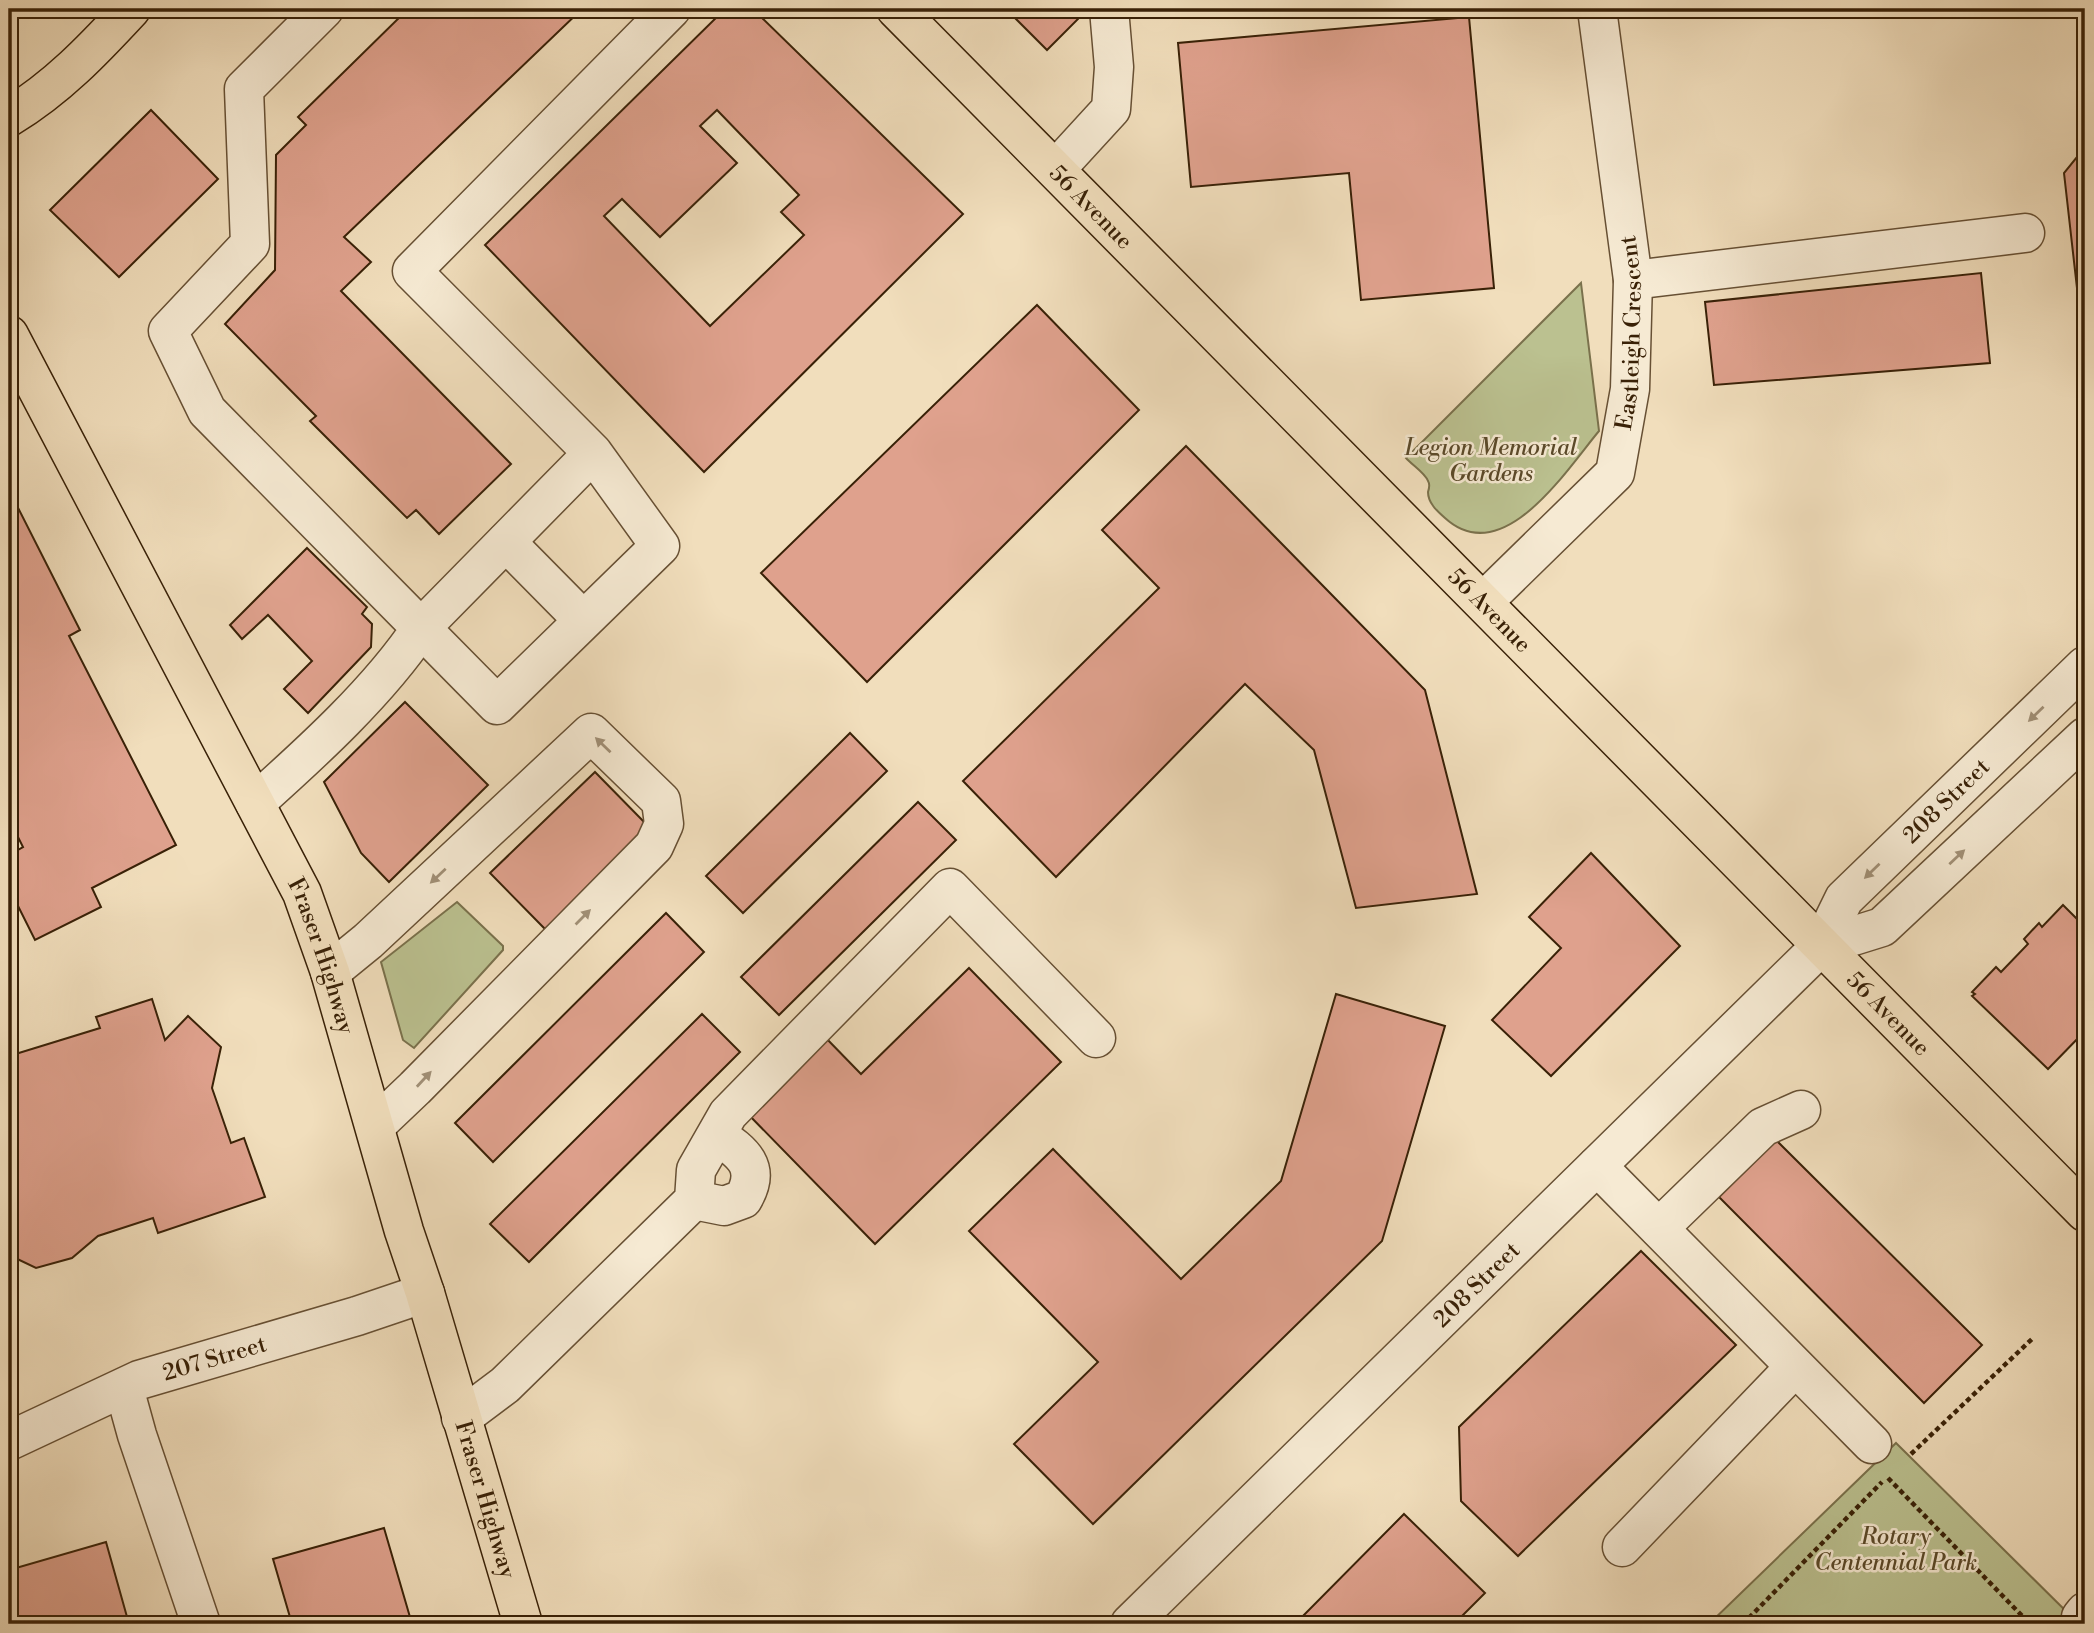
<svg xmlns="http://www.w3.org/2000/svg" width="2094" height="1633" viewBox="0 0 2094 1633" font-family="'Libre Bodoni',serif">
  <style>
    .green { fill: #bbc190; stroke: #7a714c; stroke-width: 2 }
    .building { fill: #dfa18d; stroke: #392107; stroke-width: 2; fill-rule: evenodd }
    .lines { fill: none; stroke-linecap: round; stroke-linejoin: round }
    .minor-casing { stroke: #675034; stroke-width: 41 }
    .major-casing { stroke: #392107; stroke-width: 41 }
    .path { stroke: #392107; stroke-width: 4.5; stroke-dasharray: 5 3.5; stroke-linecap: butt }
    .minor { stroke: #f6ead3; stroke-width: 38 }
    .major { stroke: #f1debc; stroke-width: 38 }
    .oneway { fill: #a19077 }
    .labels { text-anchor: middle; stroke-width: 5; stroke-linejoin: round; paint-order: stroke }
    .street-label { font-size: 23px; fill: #392107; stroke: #f6ead3 }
    .park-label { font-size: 23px; font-style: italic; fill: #5a4929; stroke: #f6ead3 }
  </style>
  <rect width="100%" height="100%" fill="#f1debc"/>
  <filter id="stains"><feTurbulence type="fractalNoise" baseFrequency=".00286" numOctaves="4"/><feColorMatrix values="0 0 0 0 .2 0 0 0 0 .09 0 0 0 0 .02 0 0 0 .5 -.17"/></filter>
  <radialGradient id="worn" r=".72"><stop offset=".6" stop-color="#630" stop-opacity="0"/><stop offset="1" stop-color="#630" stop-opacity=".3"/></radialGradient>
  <g class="green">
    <path d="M1581 283 1599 431C1567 469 1503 571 1445 518 1437 511 1428 503 1428 492 1429 489 1430 484 1428 481 1425 473 1412 465 1406 458Z"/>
    <path d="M457 902 503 946V950L414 1048 403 1040 381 962Z"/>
    <path d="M1896 1443 2079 1624H1709Z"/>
  </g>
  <g class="building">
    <path d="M9 9H27L9 27Z"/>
    <path d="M408 9H582L344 237 371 262 341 291 511 464 439 534 416 510 407 518 310 421 316 416 225 324 275 270 276 155 306 125 298 117Z"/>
    <path d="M725 9H753L963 214 704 472 485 245ZM717 110 799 195 781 212 804 235 710 326 604 216 622 199 660 237 737 163 700 126Z"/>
    <path d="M1006 9H1076L1078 19 1047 50Z"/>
    <path d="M1469 17 1494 288 1361 300 1349 173 1191 187 1178 43Z"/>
    <path d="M151 110 218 179 119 277 50 210Z"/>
    <path d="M2085 147V359L2064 173Z"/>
    <path d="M1981 273 1990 363 1714 385 1705 302Z"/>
    <path d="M1037 305 1139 410 867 682 761 573Z"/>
    <path d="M1186 446 1425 690 1477 894 1356 908 1314 750 1245 684 1056 877 963 781 1159 588 1102 530Z"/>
    <path d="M9 490 80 630 69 636 176 845 92 888 101 907 35 940 9 888V855L23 847 9 819Z"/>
    <path d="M307 548 367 607 362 614 372 624 371 647 308 713 284 689 312 661 268 615 242 639 230 625Z"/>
    <path d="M405 702 488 785 389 882 361 853 324 782Z"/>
    <path d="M850 733 887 771 743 913 706 876Z"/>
    <path d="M595 772 650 828 545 929 490 873Z"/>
    <path d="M918 802 956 840 779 1015 741 977Z"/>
    <path d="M1591 853 1680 946 1551 1076 1492 1020 1561 948 1529 917Z"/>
    <path d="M2063 905 2085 927V943L2078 951 2085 958 2080 964 2085 969V1031L2048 1069 1972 996 1975 994 1972 992 1996 967 2001 972 2028 944 2024 939 2039 923 2042 927Z"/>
    <path d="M666 913 704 952 493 1162 455 1123Z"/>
    <path d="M969 968 1061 1062 875 1244 744 1110 822 1034 861 1074Z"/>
    <path d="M1336 994 1445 1026 1382 1241 1093 1524 1014 1444 1098 1362 969 1231 1053 1149 1181 1279 1281 1181Z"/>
    <path d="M152 999 165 1040 188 1016 221 1047 212 1088 231 1143 244 1138 265 1197 158 1233 153 1218 98 1236 72 1258 36 1268 9 1255V1056L100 1028 96 1017Z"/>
    <path d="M702 1014 740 1052 529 1262 490 1224Z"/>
    <path d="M1776 1140 1982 1345 1924 1403 1719 1197Z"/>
    <path d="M1641 1251 1736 1345 1518 1556 1461 1501 1459 1427Z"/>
    <path d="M1404 1514 1485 1593 1454 1624H1295Z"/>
    <path d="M384 1528 412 1624H292L273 1559Z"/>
    <path d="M106 1542 129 1624H9V1570Z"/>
  </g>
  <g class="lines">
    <defs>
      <g id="minor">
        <path d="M1056 169 1111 109 1114 67 1109 9"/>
        <path d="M1633 280 2025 233"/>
        <path d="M593 453 660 546 497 705 421 628 593 453 412 271 671 9"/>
        <path d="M506 542 583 620"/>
        <path id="s1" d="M1483 602 1615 473 1630 389 1633 280 1597 9"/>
        <path d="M255 803C312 752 379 691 421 628L207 411 168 331 250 244 244 89 324 9"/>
        <path d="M1821 946 1882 927 2085 737"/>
        <path d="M330 972 368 941 591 733 661 801 664 824 654 846 415 1088 375 1126"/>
        <path d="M1597 1166 1872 1444"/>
        <path d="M694 1200 724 1206 743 1199C762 1167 743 1153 717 1135"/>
        <path d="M1659 1228 1763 1127 1801 1110"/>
        <path d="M124 1388 137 1435 201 1624"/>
        <path d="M461 1418 505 1385 694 1200 696 1170 728 1114 950 888 1096 1038"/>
        <path id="s2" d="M9 1441 139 1380 357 1316 425 1293"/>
        <path d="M1622 1547 1795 1367"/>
        <path d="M2081 1617 2085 1612"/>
        <path id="s3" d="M1130 1624 1821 946 1844 899 2085 666"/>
      </g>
      <g id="major">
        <path id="s4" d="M896 9 2085 1212"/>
        <path d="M9 117C57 88 93 50 131 9"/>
        <path id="s5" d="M9 335 302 893 330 972 404 1231 425 1293 523 1624"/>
      </g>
    </defs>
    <use href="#minor" class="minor-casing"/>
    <use href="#major" class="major-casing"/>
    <g class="path">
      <path d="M1911 1454 2032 1339"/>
      <path d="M1888 1478 2030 1624"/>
      <path d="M1743 1624 1882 1482"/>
    </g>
    <use href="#minor" class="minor"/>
    <use href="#major" class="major"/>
  </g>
  <defs><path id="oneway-solid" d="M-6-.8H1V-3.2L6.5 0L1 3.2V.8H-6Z" transform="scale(1.75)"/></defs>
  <g class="oneway">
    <use href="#oneway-solid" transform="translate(2036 714) rotate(136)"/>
    <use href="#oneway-solid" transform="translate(603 745) rotate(-136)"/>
    <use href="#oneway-solid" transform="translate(1957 857) rotate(-43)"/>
    <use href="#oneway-solid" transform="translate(1872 871) rotate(136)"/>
    <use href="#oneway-solid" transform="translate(438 876) rotate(137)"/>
    <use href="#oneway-solid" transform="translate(583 917) rotate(-45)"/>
    <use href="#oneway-solid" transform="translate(424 1079) rotate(-47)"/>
  </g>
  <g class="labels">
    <g class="street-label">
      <text dy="8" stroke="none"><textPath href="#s4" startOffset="278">56 Avenue</textPath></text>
      <text dy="8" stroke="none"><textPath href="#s1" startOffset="326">Eastleigh Crescent</textPath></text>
      <text dy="8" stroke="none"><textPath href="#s4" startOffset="845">56 Avenue</textPath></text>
      <text dy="8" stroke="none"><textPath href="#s3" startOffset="1162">208 Street</textPath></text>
      <text dy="8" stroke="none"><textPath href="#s5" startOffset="696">Fraser Highway</textPath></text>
      <text dy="8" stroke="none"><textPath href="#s4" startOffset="1412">56 Avenue</textPath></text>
      <text dy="8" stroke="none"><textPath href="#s3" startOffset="485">208 Street</textPath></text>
      <text dy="8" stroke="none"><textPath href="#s2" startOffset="222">207 Street</textPath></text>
      <text dy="8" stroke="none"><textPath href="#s5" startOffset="1264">Fraser Highway</textPath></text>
    </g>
    <g class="park-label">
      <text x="1491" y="455">Legion Memorial<tspan x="1491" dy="26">Gardens</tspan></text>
      <text x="1896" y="1544">Rotary<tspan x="1896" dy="26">Centennial Park</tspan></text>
    </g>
  </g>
  <rect width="2094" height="1633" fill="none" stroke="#f1debc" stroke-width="35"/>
  <rect x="10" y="10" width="2073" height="1612" fill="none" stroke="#392107" stroke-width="3.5"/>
  <rect x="18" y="18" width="2059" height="1598" fill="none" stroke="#392107" stroke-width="2"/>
  <rect width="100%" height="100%" filter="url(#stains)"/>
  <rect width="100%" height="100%" fill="url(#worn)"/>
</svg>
